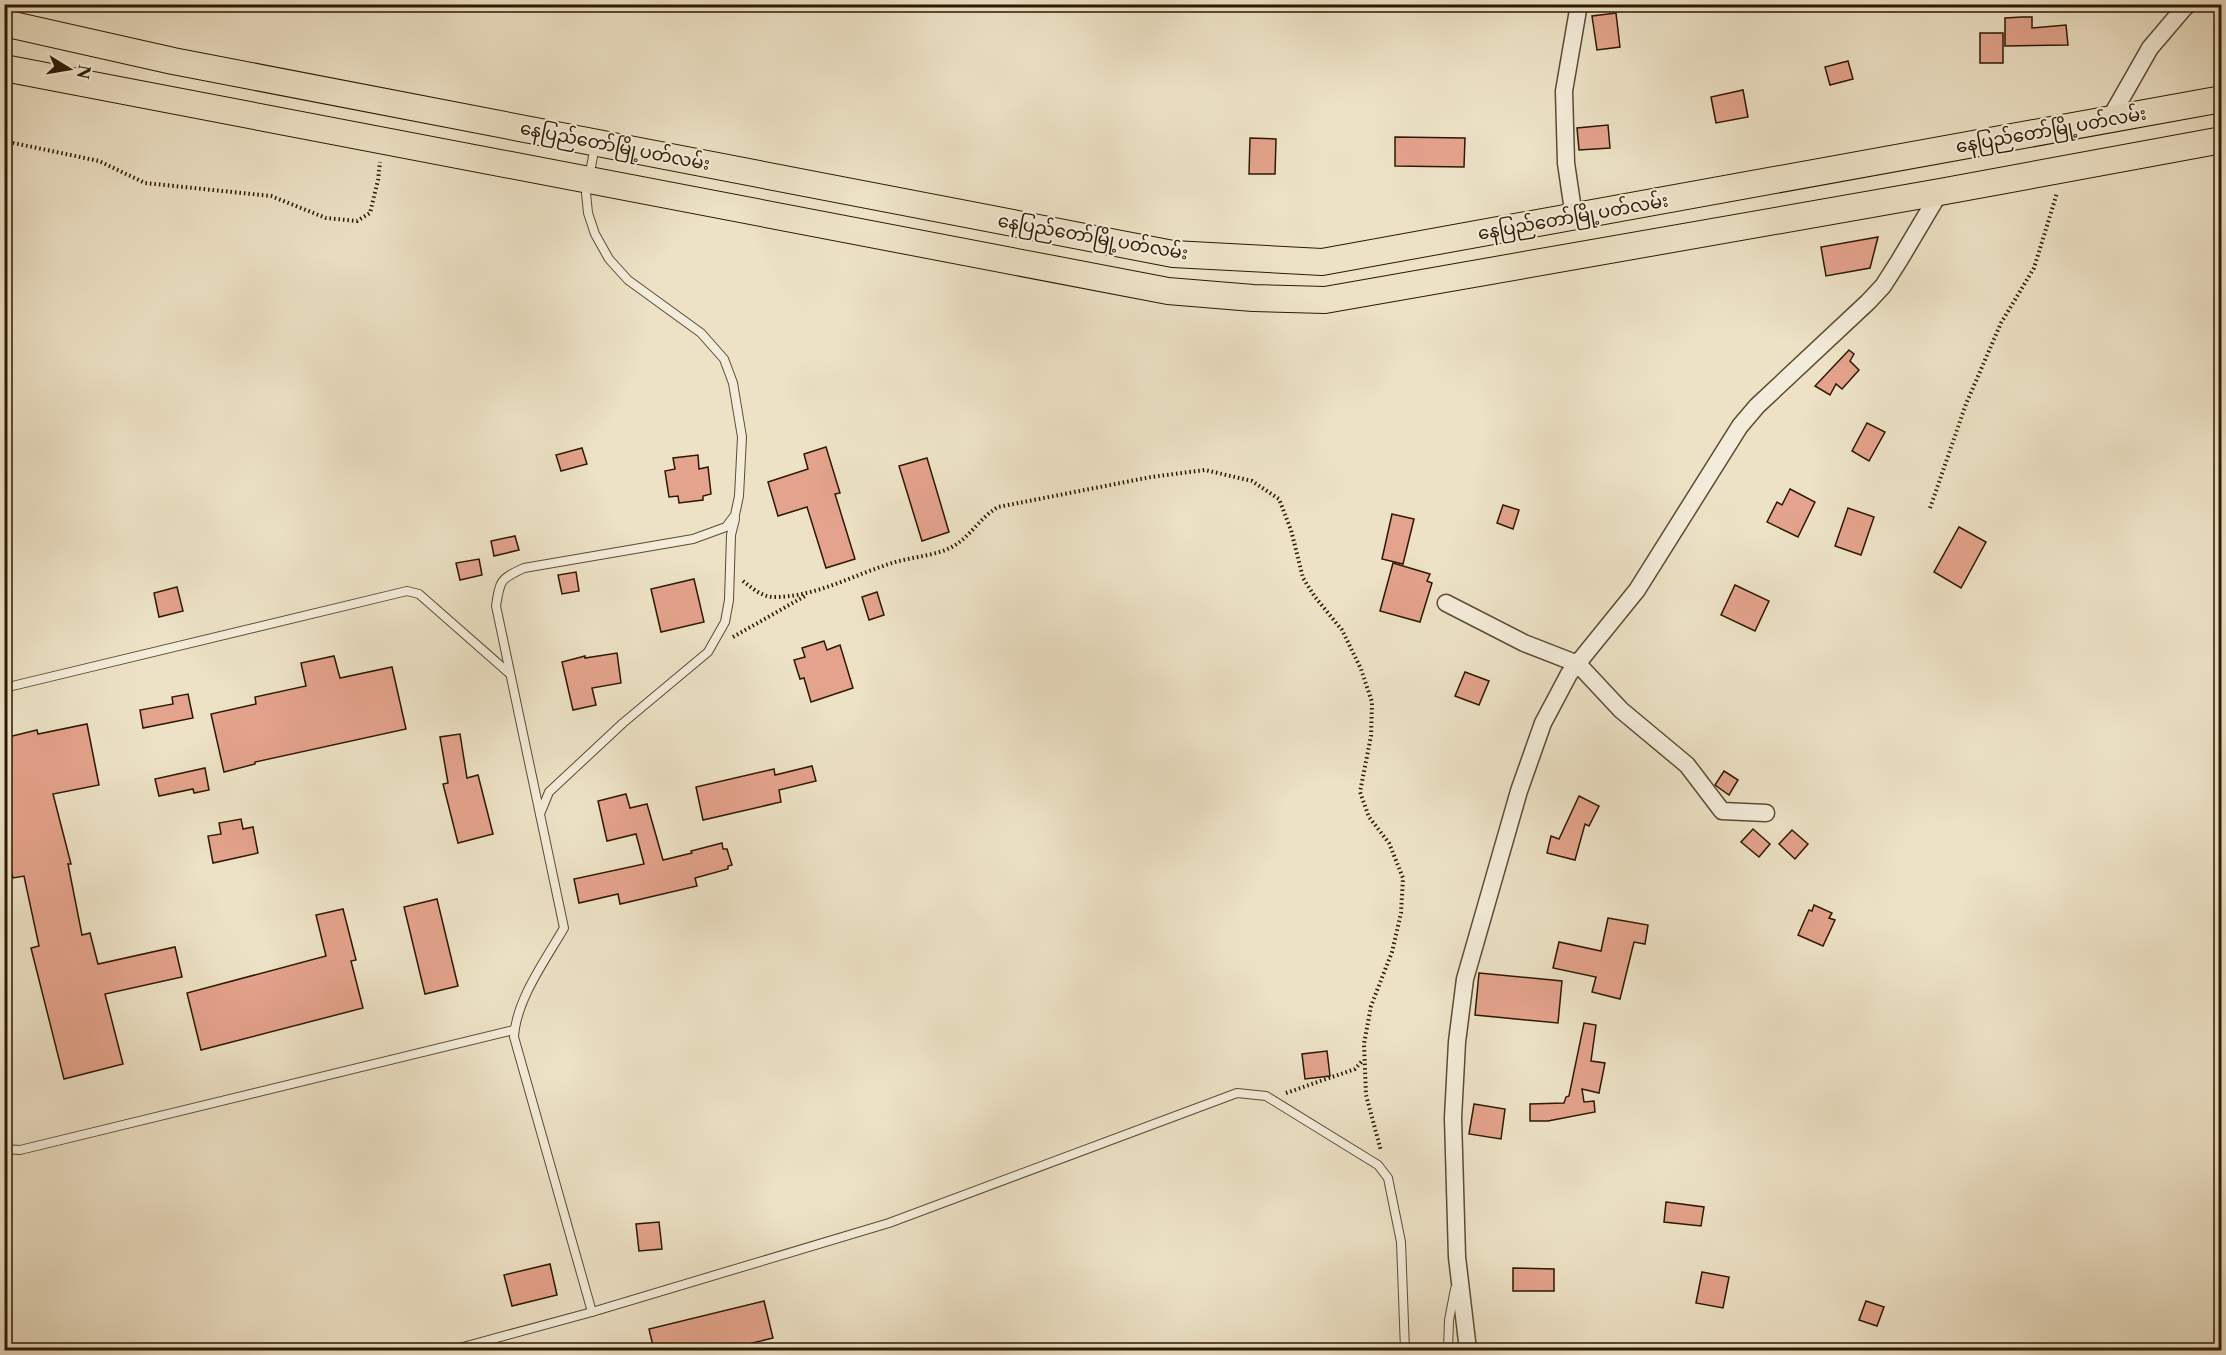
<svg xmlns="http://www.w3.org/2000/svg" width="2226" height="1355" viewBox="0 0 2226 1355" font-family="'Libre Caslon Text','Noto Sans Myanmar',serif">
  <style>
    .building { fill: #e4a38c; stroke: #2c1900; stroke-width: 1.5 }
    .lines { fill: none; stroke-linecap: round; stroke-linejoin: round }
    .service-casing { stroke: #5c4b32; stroke-width: 10 }
    .minor-casing { stroke: #5c4b32; stroke-width: 19 }
    .primary-casing { stroke: #2c1900; stroke-width: 28 }
    .path { stroke: #2c1900; stroke-width: 4; stroke-dasharray: 1.5 3; stroke-linecap: butt }
    .service { stroke: #f3ecda; stroke-width: 8 }
    .minor { stroke: #f3ecda; stroke-width: 16 }
    .primary { stroke: #ede2c6; stroke-width: 26 }
    .labels { text-anchor: middle; stroke-width: 4.5; stroke-linejoin: round; paint-order: stroke }
    .street-label { font-size: 18px; fill: #2c1900; stroke: #f3ecda }
  </style>
  <rect width="100%" height="100%" fill="#ede2c6"/>
  <filter id="stains"><feTurbulence type="fractalNoise" baseFrequency=".00333" numOctaves="4"/><feColorMatrix values="0 0 0 0 .2 0 0 0 0 .09 0 0 0 0 .02 0 0 0 .5 -.17"/></filter>
  <radialGradient id="worn" r=".72"><stop offset=".6" stop-color="#630" stop-opacity="0"/><stop offset="1" stop-color="#630" stop-opacity=".3"/></radialGradient>
  <g class="building">
    <path d="M1616 13 1620 47 1597 50 1592 16Z"/>
    <path d="M2022 17H2032V28L2066 25 2068 45 2005 46V18Z"/>
    <rect x="1980" y="33" width="23" height="30"/>
    <path d="M1848 61 1853 79 1830 85 1825 67Z"/>
    <path d="M1743 90 1748 117 1716 123 1711 97Z"/>
    <path d="M1608 125 1610 148 1579 150 1577 128Z"/>
    <path d="M1395 137 1465 138 1464 167 1395 166Z"/>
    <path d="M1250 138 1276 139 1275 174H1249Z"/>
    <path d="M1878 237 1870 268 1826 276 1821 247Z"/>
    <path d="M1849 350 1854 354 1850 361 1859 370 1842 389 1836 384 1830 395 1815 386Z"/>
    <path d="M1867 423 1885 432 1869 461 1852 451Z"/>
    <path d="M826 447 840 493 835 494 855 559 826 568 807 507 778 516 768 482 808 469 804 454Z"/>
    <path d="M582 448 587 464 561 471 556 455Z"/>
    <path d="M698 455 699 469 708 467 711 494 703 496V500L679 503 678 496 669 497 665 471 675 469 673 458Z"/>
    <path d="M927 458 949 532 922 541 899 466Z"/>
    <path d="M1790 489 1815 502 1798 537 1767 522 1777 502 1782 505Z"/>
    <path d="M1503 505 1519 510 1513 529 1497 523Z"/>
    <path d="M1848 508 1874 517 1861 555 1835 546Z"/>
    <path d="M1392 514 1414 519 1403 564 1382 559Z"/>
    <path d="M1959 527 1986 542 1961 588 1934 572Z"/>
    <path d="M515 536 519 550 494 556 491 541Z"/>
    <path d="M479 559 482 575 460 580 456 563Z"/>
    <path d="M1393 563 1430 574 1427 581 1432 583 1420 622 1380 611Z"/>
    <path d="M576 572 579 591 562 594 558 575Z"/>
    <path d="M694 579 704 622 661 632 651 589Z"/>
    <path d="M1735 585 1769 601 1755 631 1721 615Z"/>
    <path d="M177 587 183 611 159 617 154 593Z"/>
    <path d="M877 592 884 615 869 620 862 597Z"/>
    <path d="M824 641 827 650 840 645 853 688 811 702 804 678 800 679 794 660 805 657 802 648Z"/>
    <path d="M617 653 621 683 592 688 596 705 573 710 562 662 585 656V658Z"/>
    <path d="M334 656 340 678 392 667 406 729 255 762V764L224 772 211 714 256 704 255 697 306 686 301 663Z"/>
    <path d="M1465 672 1489 681 1479 705 1455 696Z"/>
    <path d="M188 694 193 718 143 728 140 710 173 704 172 697Z"/>
    <path d="M87 724 99 785 53 794 71 864H68L82 935 90 933 98 964 175 947 182 977 105 994 123 1064 64 1079 31 948 39 946 24 876 13 878 4 843V738L37 730 38 734Z"/>
    <path d="M460 734 467 778 478 775 493 834 458 843 443 784 448 783 440 737Z"/>
    <path d="M812 766 816 781 779 790 781 802 703 820 696 787 774 769 775 775Z"/>
    <path d="M205 768 209 790 194 793 193 789 159 796 155 779Z"/>
    <path d="M1724 771 1738 780 1729 795 1715 785Z"/>
    <path d="M626 794 630 808 647 804 663 860 692 853 691 851 722 843 723 849H727L732 865 728 866V869L695 878 697 886 620 904 618 894 579 903 574 879 644 864 636 834 607 841 598 801Z"/>
    <path d="M1579 796 1599 806 1589 826 1585 824 1575 860 1547 853 1551 836 1559 839Z"/>
    <path d="M241 819 243 829 253 827 258 853 213 863 208 836 221 834 219 823Z"/>
    <path d="M1753 829 1770 844 1759 857 1741 842Z"/>
    <path d="M1792 830 1808 844 1795 859 1779 844Z"/>
    <path d="M437 899 458 986 425 994 404 907Z"/>
    <path d="M1814 905 1832 913 1829 918 1835 920 1823 946 1798 935 1809 910 1812 911Z"/>
    <path d="M343 909 356 960 351 961 363 1008 201 1050 187 993 326 956 316 915Z"/>
    <path d="M1608 918 1648 925 1645 944 1634 942 1620 999 1592 992 1596 977 1553 968 1559 942 1601 951Z"/>
    <path d="M1479 973 1562 981 1558 1023 1475 1015Z"/>
    <path d="M1584 1023 1596 1025 1591 1061 1605 1063 1599 1093 1582 1089 1584 1102 1594 1101 1595 1112 1548 1121H1530V1104L1564 1103 1566 1097 1569 1096Z"/>
    <path d="M1327 1051 1330 1076 1305 1079 1302 1054Z"/>
    <path d="M1474 1104 1505 1109 1501 1139 1469 1134Z"/>
    <path d="M1666 1202 1704 1207 1701 1226 1664 1222Z"/>
    <path d="M659 1222 662 1249 639 1251 636 1224Z"/>
    <path d="M550 1264 557 1295 512 1306 504 1275Z"/>
    <path d="M1513 1268 1554 1269V1291H1513Z"/>
    <path d="M1702 1272 1729 1277 1723 1308 1696 1303Z"/>
    <path d="M764 1301 773 1338 723 1350H654L649 1329Z"/>
    <path d="M1866 1301 1884 1307 1877 1326 1859 1320Z"/>
  </g>
  <g class="lines">
    <defs>
      <g id="service">
        <path d="M4 688 407 591 419 594 510 674"/>
        <path d="M540 814 549 792 623 723 708 652 725 622 729 600 731 535 735 519"/>
        <path d="M4 1149 20 1150 514 1030"/>
        <path d="M592 1312 514 1037C516 1000 546 959 564 928L496 606C500 580 500 579 524 568L693 539 726 527 735 515 739 496 742 437 733 383 724 359 701 333 628 280 609 259 595 234 588 213 586 193 595 146"/>
        <path d="M452 1350 592 1312 889 1223 1237 1093 1266 1096 1378 1165 1388 1178 1401 1242 1405 1350"/>
        <path d="M1448 1350 1449 1320 1455 1289"/>
      </g>
      <g id="minor">
        <path d="M2109 120 2150 48 2184 8 2189 4"/>
        <path d="M1574 217 1566 163 1564 91 1579 4"/>
        <path d="M1446 603 1524 643 1578 664 1621 710 1687 765 1722 811 1766 813"/>
        <path d="M1468 1350 1457 1257 1453 1118 1457 1042 1465 979 1519 791 1543 723 1569 674 1637 590 1740 426 1757 406 1868 302 1883 286 1899 261 1940 192"/>
      </g>
      <g id="primary">
        <path d="M4 23 173 61 1173 254 1322 262 2222 99"/>
        <path d="M4 68 1168 291 1253 298 1325 300 1940 192 2222 140"/>
      </g>
    </defs>
    <use href="#service" class="service-casing"/>
    <use href="#minor" class="minor-casing"/>
    <use href="#primary" class="primary-casing"/>
    <g class="path">
      <path d="M4 141 99 161 145 183 271 196 326 218 357 221 370 213 378 180 380 162"/>
      <path d="M1930 508 1966 404 2001 323 2034 268 2057 193"/>
      <path d="M743 581C752 588 762 597 774 597 816 597 853 575 892 563 911 557 933 556 950 548 970 538 979 518 998 507L1151 477 1205 470 1252 481 1279 499 1291 530 1303 578 1315 597 1342 630 1361 669 1372 702 1371 736 1360 792 1369 817 1389 843 1403 878 1401 913 1392 952 1371 1006 1364 1044 1366 1095 1381 1151"/>
      <path d="M733 637 805 596"/>
      <path d="M1286 1093 1355 1069 1363 1060"/>
    </g>
    <use href="#service" class="service"/>
    <use href="#minor" class="minor"/>
    <use href="#primary" class="primary"/>
  </g>
  <g class="labels">
    <g class="street-label">
      <text transform="translate(2051 130) rotate(-10)" y="6">နေပြည်တော်မြို့ပတ်လမ်း</text>
      <text transform="translate(615 146) rotate(11)" y="6">နေပြည်တော်မြို့ပတ်လမ်း</text>
      <text transform="translate(1573 217) rotate(-10)" y="6">နေပြည်တော်မြို့ပတ်လမ်း</text>
      <text transform="translate(1093 237) rotate(10)" y="6">နေပြည်တော်မြို့ပတ်လမ်း</text>
    </g>
  </g>
  <rect width="2226" height="1355" fill="none" stroke="#ede2c6" stroke-width="24"/>
  <rect x="6" y="6" width="2214" height="1343" fill="none" stroke="#2c1900" stroke-width="3"/>
  <rect x="12" y="12" width="2202" height="1331" fill="none" stroke="#2c1900" stroke-width="1.5"/>
  <g transform="translate(69 69) rotate(101)" stroke="#f3ecda" stroke-width="4.5" paint-order="stroke">
  <path d="M0-4.5L10 22L0 15L-10 22Z" fill="#2c1900"/>
  <text y="-9" font-size="16" font-weight="bold" text-anchor="middle" fill="#2c1900">N</text>
  </g>
  <rect width="100%" height="100%" filter="url(#stains)"/>
  <rect width="100%" height="100%" fill="url(#worn)"/>
</svg>
